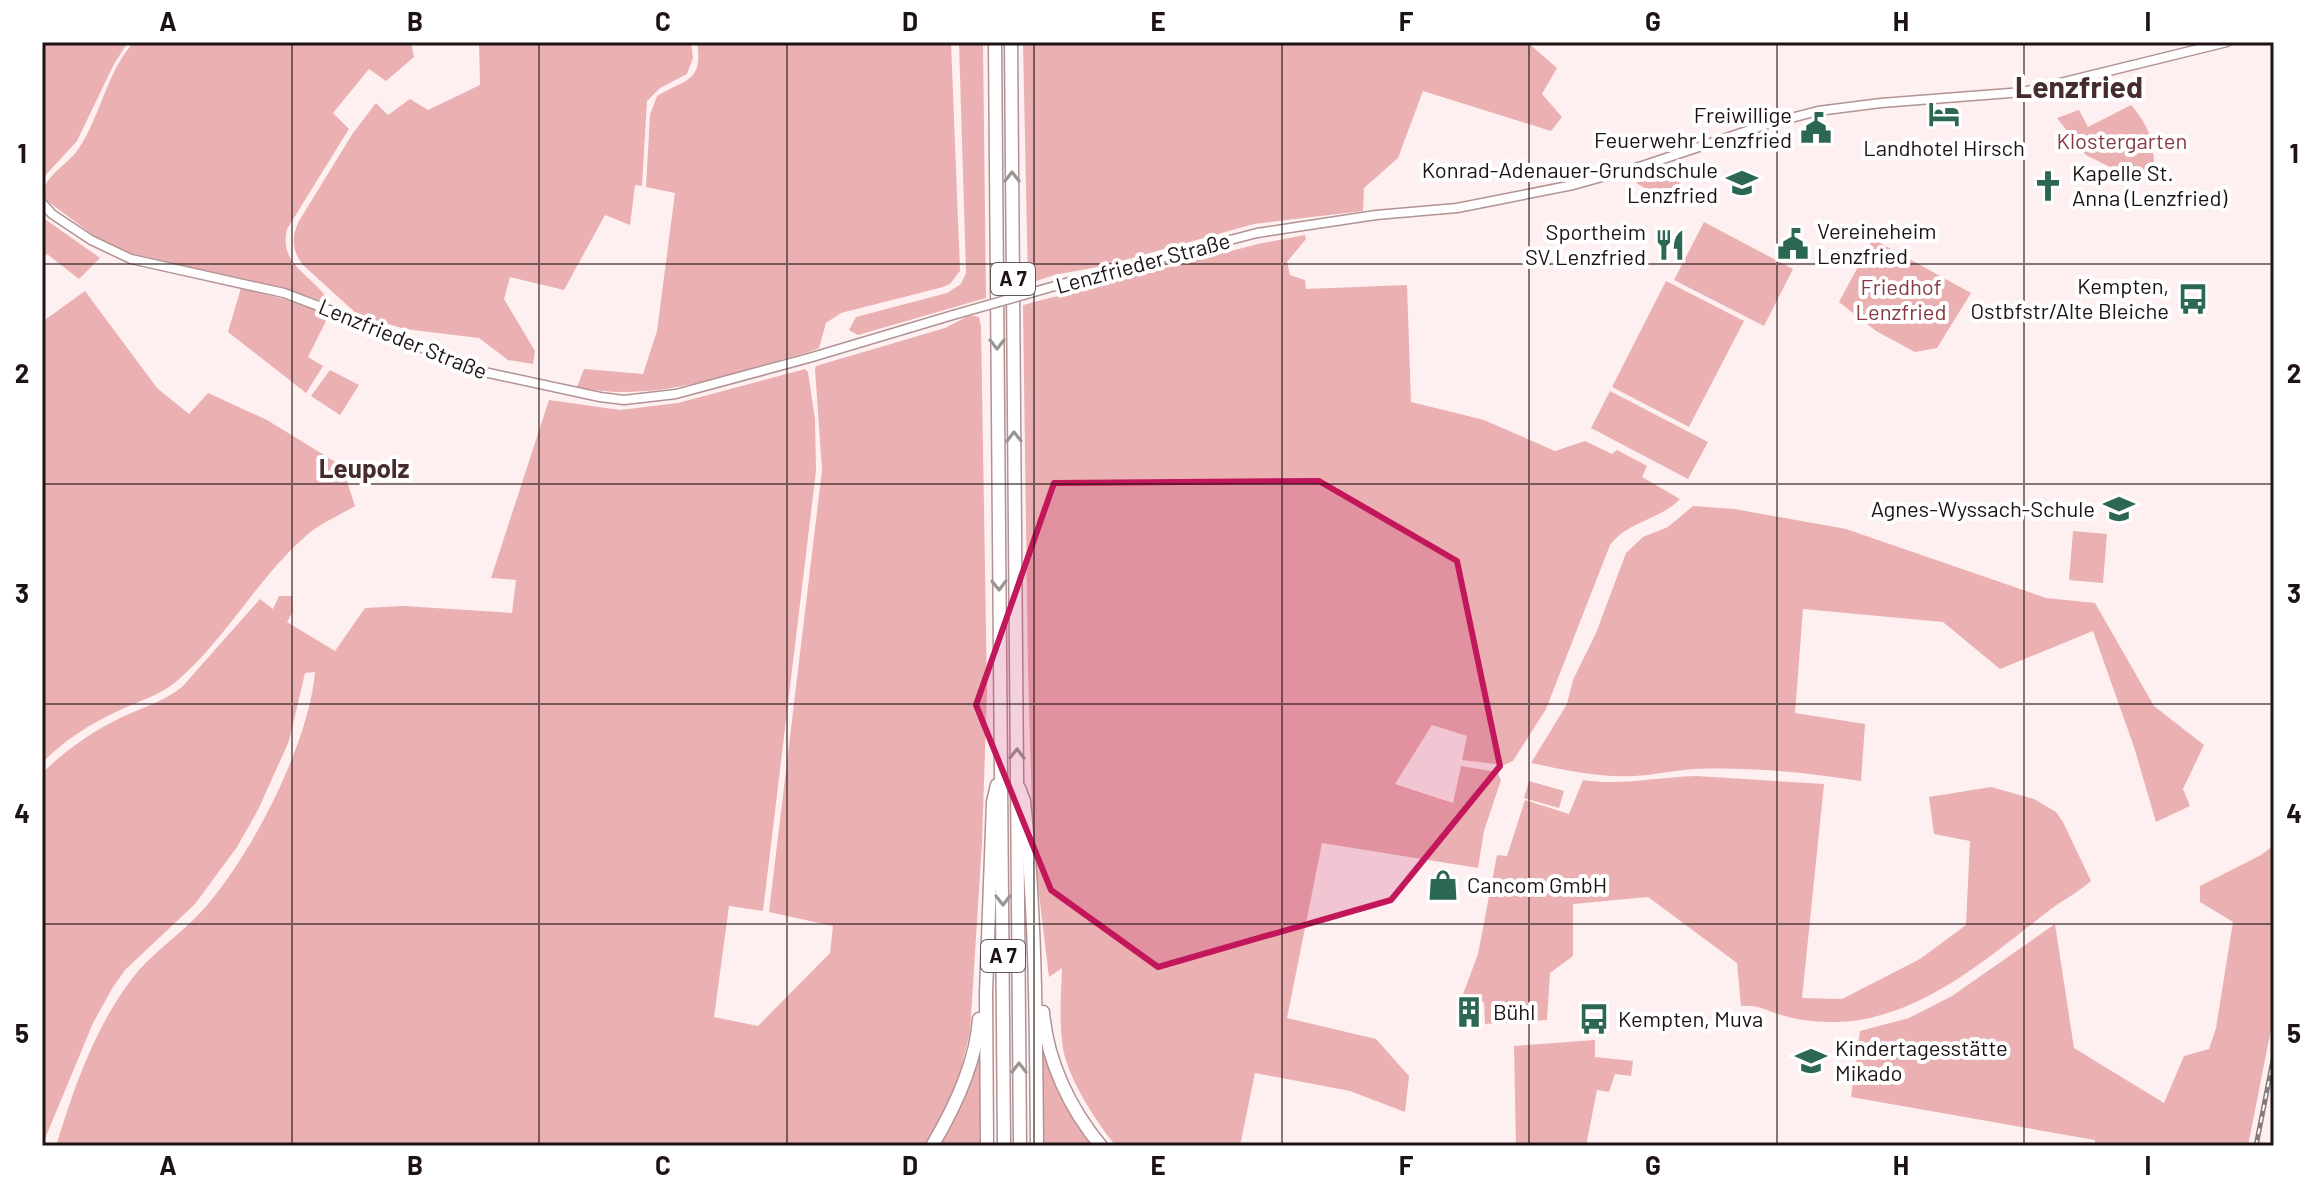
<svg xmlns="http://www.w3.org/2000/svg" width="2316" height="1188" viewBox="0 0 2316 1188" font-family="Barlow,sans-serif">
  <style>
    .green { fill: #eab0b2 }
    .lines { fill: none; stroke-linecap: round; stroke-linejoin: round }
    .tertiary-casing { stroke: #b29293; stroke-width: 11 }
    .motorway-casing { stroke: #b29293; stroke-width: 15 }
    .tertiary { stroke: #fff; stroke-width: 8 }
    .motorway { stroke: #fff; stroke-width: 12 }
    .rail-casing { stroke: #867a7a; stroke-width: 5 }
    .rail { stroke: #fff; stroke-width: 2; stroke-dasharray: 6; stroke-linecap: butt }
    .tertiary-bridge-casing { stroke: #b29293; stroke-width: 11; stroke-linecap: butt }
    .tertiary-bridge { stroke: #fff; stroke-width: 8 }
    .oneway { stroke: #9a9595 }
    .marked { fill: #c2185b; fill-opacity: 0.2; stroke: #c2185b; stroke-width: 6; stroke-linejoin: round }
    .grid { fill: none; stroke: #1e1313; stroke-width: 2; stroke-opacity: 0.55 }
    .labels { text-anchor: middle; stroke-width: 8; stroke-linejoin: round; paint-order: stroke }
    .shield { fill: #fff; stroke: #625a5a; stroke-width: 2 }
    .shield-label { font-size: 20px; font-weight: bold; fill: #1e1313 }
    .poi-label { font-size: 22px; fill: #1e1313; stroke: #fff; text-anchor: start }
    .park-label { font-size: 22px; fill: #863a42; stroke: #fff }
    .street-label { font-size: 22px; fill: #1e1313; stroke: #fff }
    .quarter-label { font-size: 26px; font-weight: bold; fill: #472c2e; stroke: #fff }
    .district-label { font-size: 30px; font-weight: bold; fill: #472c2e; stroke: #fff }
    .neatline { fill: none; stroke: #1e1313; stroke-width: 3 }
    .grid-label { font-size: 26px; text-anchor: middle; font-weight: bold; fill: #1e1313 }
  </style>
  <rect width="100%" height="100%" fill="#fef0f0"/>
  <g class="green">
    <path d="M42 42H128L114 64 77 141 42 179Z"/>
    <path d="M134 42H411L414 57 386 81 369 69 333 113 349 129 287 229C278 265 313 275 328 300L325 302 285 288 133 254 93 235 42 197C42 177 69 164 79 148 100 117 108 69 134 42Z"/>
    <path d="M479 42H691L693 58 687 74 660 88 647 101 642 186 635 185 630 225 605 215 564 290 510 277 504 299 535 351 533 364 508 360 479 338 405 329 358 315 303 265C292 251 291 237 299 221L353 133 376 103 388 115 410 99 428 110 480 85Z"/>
    <path d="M697 42H951L960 271 950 284 943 287 841 313 826 323 819 348 806 353C731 373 655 404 577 387L584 369 643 374 657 331 675 193 646 187 650 115 657 96C684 79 704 83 697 42Z"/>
    <path d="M959 42H983L986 298 858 335 849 330 856 317 947 293 961 284 966 273Z"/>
    <path d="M1023 42H1527L1557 68 1542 94 1562 117 1551 131 1423 91 1398 158 1364 188 1363 211 1254 224 1103 266 1054 275 1028 284Z"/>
    <path d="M2131 105C2151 128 2153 142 2155 172L2124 174 2086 155 2057 118 2079 110 2088 127Z"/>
    <path d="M1676 167 1683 199 1677 206 1636 183Z"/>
    <path d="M42 217 100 258 79 279 47 254 42 259Z"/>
    <path d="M1704 222 1793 269 1764 326 1674 280Z"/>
    <path d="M1305 235 1306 239 1287 262 1290 275 1305 280 1306 289 1407 285 1411 402 1484 420 1555 451 1585 441 1612 454 1617 450 1647 466 1642 477 1680 499C1660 520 1628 521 1610 545L1546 709 1513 761 1504 765 1462 760 1467 736 1432 725 1395 784 1453 803 1461 766 1497 772 1501 780 1484 831 1478 868 1322 843 1287 1018 1376 1039 1409 1076 1405 1112 1350 1091 1255 1073 1240 1146H1116C1096 1122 1069 1080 1063 1049 1059 1023 1061 994 1062 968L1049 977 1033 845 1028 671 1023 305 1258 244Z"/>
    <path d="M1873 239 1971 293 1937 348 1915 352 1876 331 1839 302Z"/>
    <path d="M1666 281 1744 321 1689 427 1612 387Z"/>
    <path d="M241 288 283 299 329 315 308 357 323 366 306 393 228 332Z"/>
    <path d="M85 291 157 388 189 414 208 393 267 420 342 466 355 506C340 515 321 523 308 534 258 577 227 638 177 681 159 696 138 701 118 711 90 724 63 741 42 763V322Z"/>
    <path d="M970 315 979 317 981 327 987 691 982 842 970 1032 959 1077 941 1121 926 1146H56C74 1088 94 1029 131 980 150 954 179 936 201 912 250 859 309 744 315 672L305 673 289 741 258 810 237 847 195 904 125 970 113 987 93 1023 42 1146V773C65 751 91 732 120 718 141 708 163 702 182 687L260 599 273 609 279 596H292L293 611 287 622 335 651 365 608 403 606 512 613 516 580 491 578 549 400 620 410 678 403 805 369 808 372 815 419 816 471 763 911 729 906 714 1017 758 1026 830 953 833 926 769 912 822 470 815 369 816 366 945 328Z"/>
    <path d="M330 370 359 385 340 415 311 396Z"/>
    <path d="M1610 391 1708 442 1688 479 1591 428Z"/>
    <path d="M1693 506 1734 509 1846 529 2046 598 2095 603 2154 706 2204 745 2183 789 2190 806 2156 822 2134 747 2093 631 2000 669 1943 622 1803 609 1795 713 1865 724 1861 781C1806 772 1750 767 1695 769 1675 770 1655 775 1634 776 1599 778 1565 770 1531 763L1567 704 1573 680 1596 633 1626 553 1643 537 1668 527Z"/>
    <path d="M2073 531 2107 534 2103 583 2069 580Z"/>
    <path d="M1696 776 1824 784 1802 998 1842 999 1920 959 1966 925 1970 841 1934 834 1929 797 1991 787 2034 799 2056 812 2063 822 2091 881C2079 892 2064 899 2051 909 1989 957 1919 1020 1837 1022 1820 1022 1803 1021 1788 1017 1771 1013 1759 1004 1741 1006L1737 963 1648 897 1573 904V956L1550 973 1547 1020 1485 1024 1484 1002 1462 997 1478 954 1497 855 1507 856 1525 800 1569 814 1583 780C1621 786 1658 777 1696 776Z"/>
    <path d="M1529 781 1564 791 1559 808 1524 798Z"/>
    <path d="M2274 845V1014L2248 1146H2095V1140L1851 1097 1860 1031 1909 1018 1952 996 2055 924 2074 1048 2164 1103 2184 1056 2209 1049 2216 1028 2233 922 2200 902V886L2261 855Z"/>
    <path d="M981 1038 982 1146H939C959 1112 971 1076 981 1038Z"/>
    <path d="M1595 1040V1057L1633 1061 1631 1076 1615 1074 1609 1092 1597 1090 1586 1146H1516L1514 1046Z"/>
    <path d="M1043 1044 1063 1102 1093 1146H1043Z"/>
  </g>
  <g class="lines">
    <defs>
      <g id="tertiary">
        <path d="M42 203 52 214 91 240 131 259 284 293 382 330 470 369 600 397 624 400 676 394 809 358 953 315"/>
        <path d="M1069 282 1257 233 1376 215 1457 208 1573 185 1642 166 1768 124 1818 111 1881 103 2023 92 2227 42"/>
      </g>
      <g id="motorway">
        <path d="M995 42 1004 1146"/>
        <path d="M1011 42 1020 1146"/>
        <path d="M1019 788 1024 801C1036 916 1036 1031 1037 1146"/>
        <path d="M1043 1012C1047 1061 1070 1109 1101 1146"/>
        <path d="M932 1146C954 1109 976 1063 979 1019"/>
        <path d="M987 1146 986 993 993 802 997 785"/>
      </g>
    </defs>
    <use href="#tertiary" class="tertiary-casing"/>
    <use href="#motorway" class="motorway-casing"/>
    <use href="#tertiary" class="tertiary"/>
    <use href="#motorway" class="motorway"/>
    <defs>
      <path id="rail" d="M2256 1146 2274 1055"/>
    </defs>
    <use href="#rail" class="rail-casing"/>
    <use href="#rail" class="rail"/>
    <defs>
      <path id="tertiary-bridge" d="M953 315 1069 282"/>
    </defs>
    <use href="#tertiary-bridge" class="tertiary-bridge-casing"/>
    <use href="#tertiary-bridge" class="tertiary-bridge"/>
  </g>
  <defs><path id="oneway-chevron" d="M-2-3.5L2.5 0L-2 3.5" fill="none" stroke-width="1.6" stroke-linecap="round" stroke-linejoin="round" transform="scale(2)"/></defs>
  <g class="oneway">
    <use href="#oneway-chevron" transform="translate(1012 177) rotate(-90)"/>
    <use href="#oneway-chevron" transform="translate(997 344) rotate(90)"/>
    <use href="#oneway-chevron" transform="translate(1014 437) rotate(-90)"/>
    <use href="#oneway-chevron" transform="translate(999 585) rotate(89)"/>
    <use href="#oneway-chevron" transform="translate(1017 754) rotate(-89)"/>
    <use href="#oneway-chevron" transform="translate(1003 900) rotate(90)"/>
    <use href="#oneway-chevron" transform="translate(1019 1068) rotate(-90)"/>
  </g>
  <path class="marked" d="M1319 481 1457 561 1500 766 1391 900 1158 967 1051 890 976 705 1054 483Z"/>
  <path class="grid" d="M292 42V1146M539 42V1146M787 42V1146M1034 42V1146M1282 42V1146M1529 42V1146M1777 42V1146M2024 42V1146M42 264H2274M42 484H2274M42 704H2274M42 924H2274"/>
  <defs>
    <symbol id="hotel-bare" viewBox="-9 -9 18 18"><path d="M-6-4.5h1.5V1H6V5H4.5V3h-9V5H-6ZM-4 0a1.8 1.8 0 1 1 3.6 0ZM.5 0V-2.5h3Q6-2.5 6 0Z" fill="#2c6751" stroke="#fff" stroke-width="2.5" paint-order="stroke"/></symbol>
    <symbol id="civic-bare" viewBox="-9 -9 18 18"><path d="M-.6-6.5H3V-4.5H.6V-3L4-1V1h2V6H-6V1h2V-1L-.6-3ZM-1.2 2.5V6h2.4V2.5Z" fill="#2c6751" stroke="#fff" stroke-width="2.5" paint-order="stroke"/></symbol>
    <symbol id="school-bare" viewBox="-9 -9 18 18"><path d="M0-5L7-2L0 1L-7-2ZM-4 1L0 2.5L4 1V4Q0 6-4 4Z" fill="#2c6751" stroke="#fff" stroke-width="2.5" paint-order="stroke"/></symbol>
    <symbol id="church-bare" viewBox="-9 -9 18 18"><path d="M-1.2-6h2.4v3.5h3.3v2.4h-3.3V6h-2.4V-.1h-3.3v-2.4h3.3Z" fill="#2c6751" stroke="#fff" stroke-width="2.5" paint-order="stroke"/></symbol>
    <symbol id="restaurant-bare" viewBox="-9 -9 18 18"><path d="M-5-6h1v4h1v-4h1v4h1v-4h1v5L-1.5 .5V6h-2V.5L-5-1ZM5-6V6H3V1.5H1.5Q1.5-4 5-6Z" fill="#2c6751" stroke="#fff" stroke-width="2.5" paint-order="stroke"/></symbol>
    <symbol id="bus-bare" viewBox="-9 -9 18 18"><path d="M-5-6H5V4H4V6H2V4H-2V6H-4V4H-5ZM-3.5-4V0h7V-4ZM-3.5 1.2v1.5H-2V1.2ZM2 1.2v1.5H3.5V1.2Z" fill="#2c6751" stroke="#fff" stroke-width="2.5" paint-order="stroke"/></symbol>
    <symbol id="shop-bare" viewBox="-9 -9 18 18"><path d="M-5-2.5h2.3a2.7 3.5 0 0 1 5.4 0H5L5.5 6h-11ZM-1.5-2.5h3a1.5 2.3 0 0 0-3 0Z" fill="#2c6751" stroke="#fff" stroke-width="2.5" paint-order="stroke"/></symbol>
    <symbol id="building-bare" viewBox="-9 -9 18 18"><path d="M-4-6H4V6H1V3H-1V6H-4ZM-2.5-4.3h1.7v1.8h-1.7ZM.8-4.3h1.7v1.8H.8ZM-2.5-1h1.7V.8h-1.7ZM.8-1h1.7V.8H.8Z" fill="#2c6751" stroke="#fff" stroke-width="2.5" paint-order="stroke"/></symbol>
  </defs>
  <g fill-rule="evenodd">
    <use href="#hotel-bare" x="1922" y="92" width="44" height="44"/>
    <use href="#civic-bare" x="1794" y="106" width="44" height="44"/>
    <use href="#school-bare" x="1720" y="161" width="44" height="44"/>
    <use href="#church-bare" x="2026" y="164" width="44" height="44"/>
    <use href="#civic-bare" x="1771" y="222" width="44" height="44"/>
    <use href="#restaurant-bare" x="1648" y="223" width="44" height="44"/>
    <use href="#bus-bare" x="2171" y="277" width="44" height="44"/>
    <use href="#school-bare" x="2097" y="487" width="44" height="44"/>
    <use href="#shop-bare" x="1421" y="863" width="44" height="44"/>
    <use href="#building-bare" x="1447" y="990" width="44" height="44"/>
    <use href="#bus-bare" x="1572" y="997" width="44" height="44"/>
    <use href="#school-bare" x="1789" y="1039" width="44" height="44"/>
  </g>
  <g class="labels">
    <g class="shield">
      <rect x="991" y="263" width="44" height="32" rx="6"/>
      <rect x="981" y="940" width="44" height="32" rx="6"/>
    </g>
    <g class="shield-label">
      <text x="1013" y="286">A 7</text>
      <text x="1003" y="963">A 7</text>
    </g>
    <g class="poi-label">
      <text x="1792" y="123" text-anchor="end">Freiwillige<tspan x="1792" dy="25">Feuerwehr Lenzfried</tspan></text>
      <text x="1944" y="156" text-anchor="middle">Landhotel Hirsch</text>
      <text x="1718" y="178" text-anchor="end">Konrad-Adenauer-Grundschule<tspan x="1718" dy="25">Lenzfried</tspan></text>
      <text x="2072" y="181">Kapelle St.<tspan x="2072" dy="25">Anna (Lenzfried)</tspan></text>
      <text x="1817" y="239">Vereineheim<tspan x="1817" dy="25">Lenzfried</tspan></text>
      <text x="1646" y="240" text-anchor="end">Sportheim<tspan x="1646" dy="25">SV Lenzfried</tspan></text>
      <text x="2169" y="294" text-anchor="end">Kempten,<tspan x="2169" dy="25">Ostbfstr/Alte Bleiche</tspan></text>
      <text x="2095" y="517" text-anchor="end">Agnes-Wyssach-Schule</text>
      <text x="1467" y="893">Cancom GmbH</text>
      <text x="1493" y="1020">Bühl</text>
      <text x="1618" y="1027">Kempten, Muva</text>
      <text x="1835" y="1056">Kindertagesstätte<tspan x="1835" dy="25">Mikado</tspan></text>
    </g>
    <g class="park-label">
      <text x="2122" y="149">Klostergarten</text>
      <text x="1901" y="295">Friedhof<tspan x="1901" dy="25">Lenzfried</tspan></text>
    </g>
    <g class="street-label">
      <text transform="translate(1143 263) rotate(-15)" y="8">Lenzfrieder Straße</text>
      <text transform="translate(403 339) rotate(22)" y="8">Lenzfrieder Straße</text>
    </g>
    <g class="quarter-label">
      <text x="364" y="478">Leupolz</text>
    </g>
    <g class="district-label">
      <text x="2079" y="98">Lenzfried</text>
    </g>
  </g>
  <rect width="2316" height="1188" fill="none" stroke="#ffffff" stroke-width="88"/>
  <rect x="44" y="44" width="2228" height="1100" class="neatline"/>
  <g class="grid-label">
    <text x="168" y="31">A</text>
    <text x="415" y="31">B</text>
    <text x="663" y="31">C</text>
    <text x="910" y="31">D</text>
    <text x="1158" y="31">E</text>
    <text x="1406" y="31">F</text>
    <text x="1653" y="31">G</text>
    <text x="1901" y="31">H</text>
    <text x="2148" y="31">I</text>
    <text x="22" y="163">1</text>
    <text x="2294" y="163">1</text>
    <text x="22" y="383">2</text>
    <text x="2294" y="383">2</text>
    <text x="22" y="603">3</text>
    <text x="2294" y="603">3</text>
    <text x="22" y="823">4</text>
    <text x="2294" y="823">4</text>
    <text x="22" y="1043">5</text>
    <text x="2294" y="1043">5</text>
    <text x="168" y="1175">A</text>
    <text x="415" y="1175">B</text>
    <text x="663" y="1175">C</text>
    <text x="910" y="1175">D</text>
    <text x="1158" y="1175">E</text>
    <text x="1406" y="1175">F</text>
    <text x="1653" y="1175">G</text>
    <text x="1901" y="1175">H</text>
    <text x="2148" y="1175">I</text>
  </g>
</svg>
